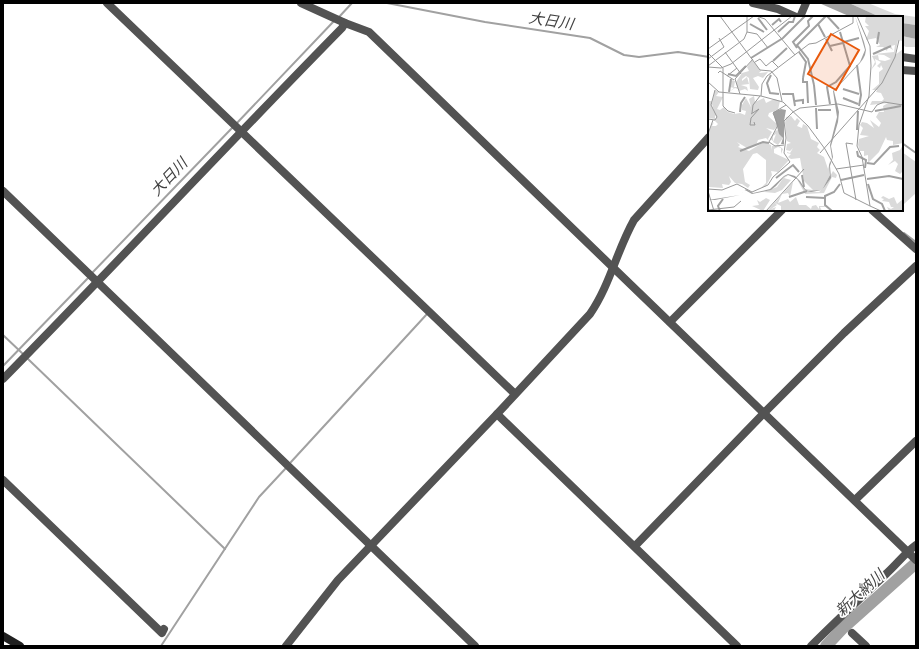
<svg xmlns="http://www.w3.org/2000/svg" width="919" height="649" viewBox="0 0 919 649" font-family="'Space Grotesk','Noto Sans JP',sans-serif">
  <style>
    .green { fill: #dadada }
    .water { fill: #a1a1a1 }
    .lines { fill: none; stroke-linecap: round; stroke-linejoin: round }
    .stream { stroke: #a1a1a1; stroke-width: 2 }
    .river { stroke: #a1a1a1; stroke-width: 12 }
    .street { stroke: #535353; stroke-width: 8 }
    .secondary { stroke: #202020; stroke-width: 8 }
    .labels { text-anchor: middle; stroke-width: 3.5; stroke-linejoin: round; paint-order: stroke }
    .water-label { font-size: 15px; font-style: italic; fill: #424242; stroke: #fff }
    .inset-river { fill: none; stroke: #a1a1a1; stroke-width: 2 }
    .inset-road { fill: none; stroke: #999; stroke-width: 1 }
    .view { fill: #e8590c; fill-opacity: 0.15; stroke: #e8590c; stroke-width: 2 }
    .inset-edge { fill: none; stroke: #000; stroke-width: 2 }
  </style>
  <rect width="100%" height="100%" fill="#fff"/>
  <g class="green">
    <path d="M849 3H868L895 14 916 17V25L902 23V17H880Z"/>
    <path d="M902 36 916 39V47H906L902 45Z"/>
    <path d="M902 152 916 162V193L904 204 902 203Z"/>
  </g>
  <g class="water">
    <path d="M819 3H849L880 17H851Z"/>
    <path d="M902 23 916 25V39L902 36Z"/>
  </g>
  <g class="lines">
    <g class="stream">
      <path d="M387 3 485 22 590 38 624 55 639 57 678 52 709 57"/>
      <path d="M339 17 352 3"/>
      <path d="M236 124 334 21"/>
      <path d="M902 143 916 153"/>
      <path d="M904 233 916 242"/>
      <path d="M92 273 233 127"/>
      <path d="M3 335 23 354"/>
      <path d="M28 359 225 549"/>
      <path d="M3 366 89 277"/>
      <path d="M291 462 427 314"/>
      <path d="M161 646 259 497 286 468"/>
    </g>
    <path class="river" d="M826 646 843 628 916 563"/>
    <g class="street">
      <path d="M107 3 515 394"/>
      <path d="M301 3 345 23 369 32 916 560"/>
      <path d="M753 3 778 9 796 17"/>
      <path d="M800 17 806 3"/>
      <path d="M902 57 916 59"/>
      <path d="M902 70 916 71"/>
      <path d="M3 191 475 646"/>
      <path d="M872 210 916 249"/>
      <path d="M670 322 782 210"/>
      <path d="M3 379C117 263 228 144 342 28L345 23"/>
      <path d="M497 414 737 646"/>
      <path d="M3 480 162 633 164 629"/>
      <path d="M855 500 916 441"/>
      <path d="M635 546 764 413 844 333 916 266"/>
      <path d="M852 633 866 646"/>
      <path d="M286 646 338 580 497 414 590 314C610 285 617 250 634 220L709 137"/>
      <path d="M811 646C836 621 862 597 887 573 897 564 905 553 916 545"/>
    </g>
    <path class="secondary" d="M3 636 20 646"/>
  </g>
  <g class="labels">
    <g class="water-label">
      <text transform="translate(551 21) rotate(9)" y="5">大日川</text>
      <text transform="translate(169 177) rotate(-46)" y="5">大日川</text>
      <text transform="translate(860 593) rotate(-43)" y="5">新大納川</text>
    </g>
  </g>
  <g transform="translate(708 16)">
    <rect width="195" height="195" fill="#fff"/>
    <path d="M158 0H195V25L190 24 187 39 195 33V127L185 129V125L179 124 178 121 171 136 160 147V139L156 140V135H152L150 129 151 123 161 120 152 119 155 112 152 109 154 106 159 107 166 112 162 104 171 111 173 107 168 101 171 96H176L175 90 180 87 162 89 164 85H174L176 83 173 77 168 76 169 74H164L171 68V56L175 53 173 49 172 52 169 50 173 46 167 43 168 48 163 54 167 46 164 40 170 39 171 44 177 45 183 43 176 39 166 38 186 36 187 29 183 30 185 34 180 31 179 35 175 31H168L172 29 168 22 158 24 161 15 157 10H161L157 6ZM44 44 53 55 51 57 60 56 55 62 50 60 45 62 51 71 50 74 42 73 41 62 38 60 34 63V65L39 61 41 68 33 69 39 71 40 75 37 73 31 75 30 70V73L27 72 21 76 26 72 22 71V64L27 65 26 71H29L28 66 34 57 41 55 39 51ZM7 74 11 76 8 80 15 81 9 93 12 94 16 91 20 96 26 98 32 97 37 99 38 95 34 94V89L38 82 43 91 41 83 46 80 47 86 56 82 58 87 66 83 72 85 70 94 61 97 60 100 70 109 66 114 58 112 64 116 60 123 61 125 58 122 50 124 48 129 39 132 29 126 32 129 30 131 41 135 56 126 63 129 64 134V130L70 129 65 126 68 118 65 120V125L62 123 67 115 70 114 75 122 70 129 75 133 73 138V132L70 131 66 133V137L81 144 70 156 63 155 64 159 58 170 53 172 58 167V144L49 137 45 138 35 153 37 166 42 169 40 172 34 168 27 167 21 160 23 166 21 169 14 168 15 172 1 171 0 119 4 108 6 106 4 110H8L10 108 6 104 9 101 7 99V103L0 102V85H4L3 89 7 98 4 88ZM83 100 87 105 89 102 92 105 89 110 94 112 95 108 99 110 103 123 111 127 109 131 112 134 109 137 116 141 120 153 122 145V159L114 174 103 176H111L115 173 125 155 129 159 128 162 124 161 116 177 97 178 89 163 97 173 105 174 96 165 92 142 83 143 80 141 83 138 79 137V136L82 137 85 132 82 135 78 134 79 128 83 127 79 125 77 107 78 101ZM195 129V155L192 158 187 155 190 148 187 145 180 149 185 144 184 137 192 134ZM81 159 76 162 83 164 74 174 67 177 56 176 69 171 76 161ZM85 166 82 181 80 177 74 178 70 187 80 183 82 186 88 181 91 189H98L103 193 104 190 108 189 111 193V190H116L118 191H112L114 195H73V190L67 187 69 189 63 193 68 191 66 195H59ZM175 180 181 183 186 181 189 188 195 183V195H181L179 191 183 193 186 191H183L181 186 174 185 176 183 173 182ZM58 182 62 184 55 195 44 190 51 189 49 184 52 186Z" fill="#dadada"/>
    <path d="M147 0 156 26 158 34 157 39 155 43 152 47 126 75 131 96 130 106 123 130 125 141 122 150 123 162 114 174 103 176 99 175 96 173 89 163 80 159 76 161 68 170 63 174 44 178 37 174 32 179 7 184H0L32 179 38 173 45 177 62 173 76 160 80 158 87 160 92 165 97 173 100 175 114 174 122 159 121 149 124 142 122 129 129 101 125 75 152 46 157 34ZM73 93 78 94 76 105V128H73L75 122 71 118 65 96Z" fill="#a1a1a1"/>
    <path class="inset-river" d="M119 0 131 13M50 2 59 14M42 8 56 16M110 8 117 21M64 9 71 3 73 6M70 16 81 6H85L87 0M118 23 124 35M136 26 151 22M169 28 171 16M122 30 135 27M89 32 85 26 101 10 100 5 105 0M91 36 98 46 95 62M165 38 183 30M43 42 75 22 97 0M65 45 79 32M149 49 153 79 151 90M20 58 28 60 38 50M63 59 59 67 62 77 71 78M95 62V66H99L100 87M106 69 108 89M106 69 100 43 89 29 118 0M135 73 151 78M21 76 23 63M74 78H85L87 90M135 82 150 88M87 85 95 84V88M122 88 119 71 128 66 142 50 132 16M108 92 109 113M110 94H123M167 95 193 90M32 96 33 87 37 81M149 114 150 95M32 135 55 126 61 127M149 135 150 140 158 144 157 152M159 147 166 148 182 131 191 130M94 159 96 171M68 162 85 149 91 156M159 163 181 160 195 163M133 164 156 159M160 168 165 183 174 188 177 195M81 181 99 175M98 181 117 182M12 195 10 190 15 183M124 195 117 189V180L126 176 132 168"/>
    <path class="inset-road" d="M12 0 52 54 63 55 69 62 74 85M48 0 57 3 87 39M149 0 162 30 163 50 161 80 151 109 149 130 154 141 162 190 173 195M39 16 49 18 60 32M0 33 46 0M17 36 33 58M0 37 15 52V90L20 95 27 97M0 43 16 31 11 22M47 46 52 43 58 50 64 45 70 51M0 50 36 23 39 16V0M0 51 13 52 23 48 84 0M10 57 12 55 26 64M19 60 29 52M0 66 11 76 53 80 75 86 100 110 117 133 131 158 136 177 162 190M32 78 27 63 45 43M53 80 54 68 59 60 101 28 108 27 145 7V0M85 96 92 92 130 88 164 96 169 89 176 86 195 89M44 97 45 89 52 80M43 98 51 93 43 102 42 109H47L46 106M0 103 7 104 9 101 3 89 7 74M0 118 5 104M145 128 138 127 148 184M76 129 67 130 61 126 70 109 65 97 78 89M112 137 174 67 187 41 191 24M128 153 156 149M0 173 14 174 29 168 44 176 60 169 65 161 82 146 76 137 78 122 76 105 85 96M0 175 6 195M0 194 26 191 33 185M58 195 96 153"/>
    <path class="view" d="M123 18 151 34 128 74 100 58Z"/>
    <rect width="195" height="195" class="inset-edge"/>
  </g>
  <rect width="919" height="649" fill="none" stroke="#000000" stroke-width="8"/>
</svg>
